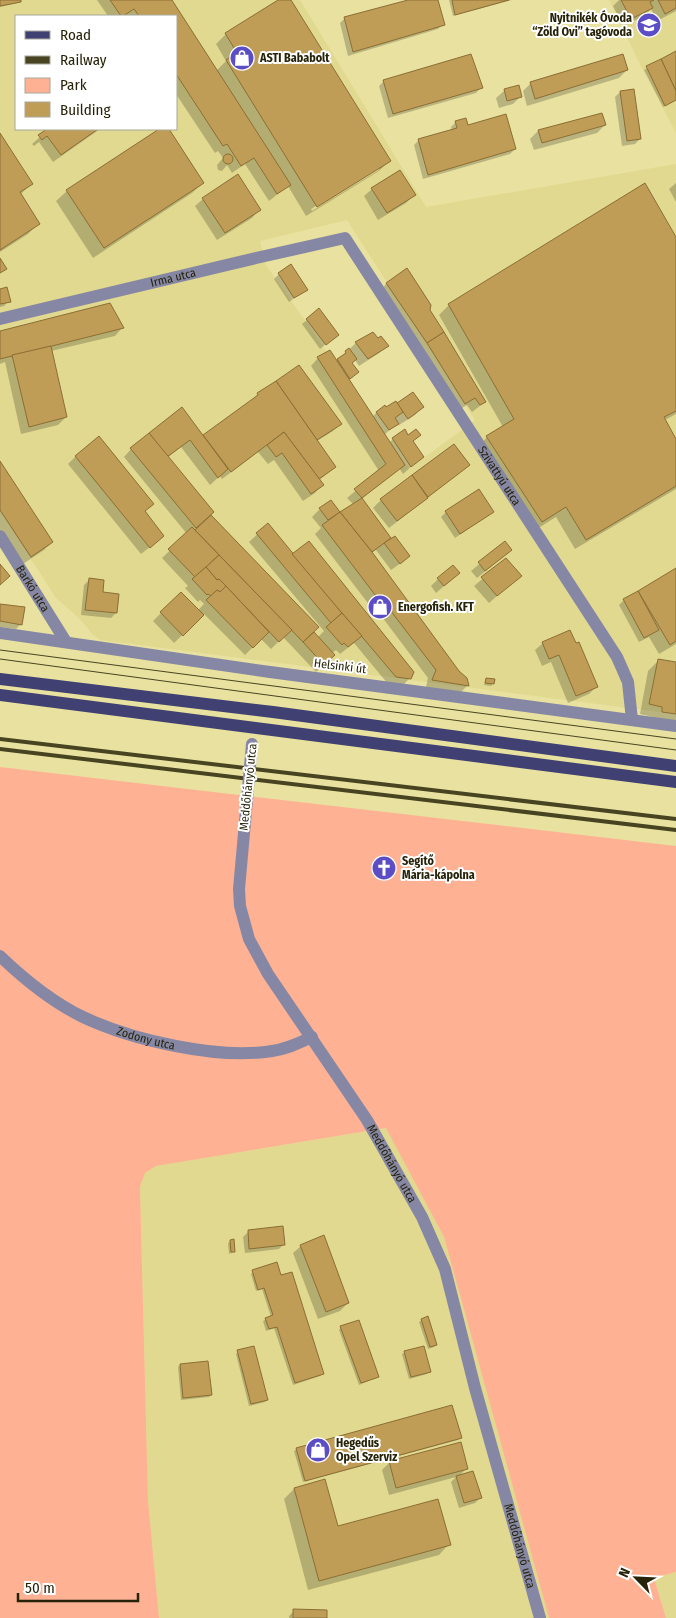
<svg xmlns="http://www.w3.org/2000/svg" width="676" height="1618" viewBox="0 0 676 1618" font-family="'Fira Sans Condensed',sans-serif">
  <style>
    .built { fill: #e1d98f; fill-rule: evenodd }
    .green { fill: #feb293 }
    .shadow { fill: #0003; fill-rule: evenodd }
    .building { fill: #c09d56; stroke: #8b6e34 }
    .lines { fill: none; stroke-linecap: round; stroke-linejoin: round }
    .minor { stroke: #8687a5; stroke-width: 12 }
    .major { stroke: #414073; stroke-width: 12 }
    .tram { stroke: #484422; stroke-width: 1 }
    .rail { stroke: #484422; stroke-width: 4 }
    .minor-bridge { stroke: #8687a5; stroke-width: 12 }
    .labels { text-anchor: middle; stroke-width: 4; stroke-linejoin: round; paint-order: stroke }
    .poi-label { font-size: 12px; font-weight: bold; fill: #262308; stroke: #fff; text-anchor: start }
    .street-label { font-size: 12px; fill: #262308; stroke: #fff }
  </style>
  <rect width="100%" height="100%" fill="#e8e19f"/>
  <g class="built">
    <path d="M0 0H300L426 207 676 164V714L101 640 93 635 80 619 56 598 0 511ZM16 16H176V129H16ZM347 220 475 420 409 469 266 265 260 241Z"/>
    <path d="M609 0H676V133L641 66Z"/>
    <path d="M387 1128 444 1237 549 1618H159L148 1500 140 1187 145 1173 156 1166Z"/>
    <path d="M676 1572V1618H666L654 1578Z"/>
  </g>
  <path class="green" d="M0 767 676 846V1572L654 1578 666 1618H549L444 1237 386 1128 156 1166 145 1173 140 1187 148 1500 159 1618H0Z"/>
  <g class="shadow">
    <path d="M0 0H19L20 1 17 3 0 7Z"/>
    <path d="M97 0H171L216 71 226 61 216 44 226 34 280 0H290L389 161 379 171 306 216 288 186 269 201 245 164 232 173 227 165 222 171 218 170 217 165 223 158 218 151 215 153 176 94V16H108ZM379 167V170L312 211 311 209Z"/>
    <path d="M413 0H436L443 24 438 29 348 56 340 23 345 18Z"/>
    <path d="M449 0H512L453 16Z"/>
    <path d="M619 0H676V11L657 21 651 9 644 16 623 26 613 6Z"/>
    <path d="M676 53V100L663 107 644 70Z"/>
    <path d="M627 70 619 78 527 106 523 91 531 83Z"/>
    <path d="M384 81 481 88 476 93 388 118 379 86Z"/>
    <path d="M518 87 521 96 513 104 499 108 496 98 504 91Z"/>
    <path d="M620 92 640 139 635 144 622 146 615 97Z"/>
    <path d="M601 114 605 125 597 133 534 150 530 139 538 131Z"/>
    <path d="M456 122 515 149 510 154 423 179 414 145 419 140 452 131 451 127Z"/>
    <path d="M49 129H100L53 162 39 142 34 146 32 144Z"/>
    <path d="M161 129H167L203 183 192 193 93 258 56 201 67 191Z"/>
    <path d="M0 136 31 184 20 195 38 224 28 234 0 252Z"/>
    <path d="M676 183V202L669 189Z"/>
    <path d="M372 189 414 195 406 203 378 220 364 196Z"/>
    <path d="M203 199 259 210 252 218 217 240 195 206Z"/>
    <path d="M676 240V414L665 420 676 442V489L575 549 556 517 532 532 477 448 487 437 503 427 439 315 449 305Z"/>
    <path d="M406 270 428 310 485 402 472 412 467 405 457 411 379 292 386 284Z"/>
    <path d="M279 274 306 290 289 302 274 279Z"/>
    <path d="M0 290 9 301 4 306 0 307Z"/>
    <path d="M307 320 332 339 320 349 302 324Z"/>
    <path d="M122 328 115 336 51 351 66 417 58 425 21 434 5 362 0 364V333Z"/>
    <path d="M356 343 387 346 379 353 359 366 355 360 351 363 357 372 348 380 372 417 377 412 386 409 395 403 422 407 415 415 399 425 398 423 384 435 389 443 393 439 412 442 422 457 403 474 399 468 361 499 391 540 401 563 391 570 376 550 371 553 468 685 460 693 426 687 428 678 379 613 377 615 315 534 321 528 312 517 320 509 331 501 339 514 354 505 347 498 379 471 311 366 318 358 336 361Z"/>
    <path d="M258 394 340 423 333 431 317 441 335 467 318 481 322 485 315 493 303 501 274 460 268 464 258 452 222 479 220 476 210 485 181 447 167 458 210 515 317 627 312 632 317 638 324 631 249 542 267 525 292 556 410 678 402 686 388 684 354 643 340 654 336 650 332 653 326 663 316 672 283 637 271 649 261 639 245 655 204 614 174 643 153 621 181 593 198 610 204 604 200 600 198 602 185 588 188 586 162 558 187 534 124 457 131 449 203 437 250 403Z"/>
    <path d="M453 445 468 465 460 472 389 528 373 508 381 500Z"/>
    <path d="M76 456 144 512 155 543 141 554 68 464Z"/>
    <path d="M0 463 52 542 44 550 23 564 0 529Z"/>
    <path d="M492 511 487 516 455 538 441 517 446 512Z"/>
    <path d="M505 542 503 557 477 578 471 571Z"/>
    <path d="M506 559 520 576 489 603 474 586Z"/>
    <path d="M676 569V644L659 654 649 637 639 642 619 605 624 600Z"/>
    <path d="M438 579 451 580 436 593 431 586Z"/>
    <path d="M89 580 116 613 111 618 81 615 84 585Z"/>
    <path d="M0 605 21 624 16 629 0 627Z"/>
    <path d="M543 643 575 645 596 687 589 694 568 703 551 662 542 666 535 650Z"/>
    <path d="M658 661 676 664V726L652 722 653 717 640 714 648 671Z"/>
    <path d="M486 679 493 683 491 686 484 685Z"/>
    <path d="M379 861 389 875 387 877H375L376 863Z"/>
    <path d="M248 1232 284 1244 279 1249 245 1253 243 1237Z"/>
    <path d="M231 1241 234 1252 229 1254 228 1243Z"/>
    <path d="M301 1246 348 1303 340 1311 318 1319 293 1253Z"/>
    <path d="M253 1272 281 1277 323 1373 320 1376 293 1385 274 1328 266 1331 263 1321 271 1317 262 1289 256 1291 251 1274Z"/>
    <path d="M422 1320 436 1345 434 1347 428 1349 419 1322Z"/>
    <path d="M341 1327 378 1376 376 1378 359 1385 339 1330Z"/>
    <path d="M238 1352 267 1399 265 1402 249 1406 236 1354Z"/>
    <path d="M405 1352 430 1371 427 1374 409 1379 402 1354Z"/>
    <path d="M180 1365 211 1395 209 1397 181 1400 178 1367Z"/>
    <path d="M460 1438 458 1440 303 1482 294 1451 297 1449Z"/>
    <path d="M390 1462 467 1468 459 1476 480 1498 475 1503 459 1508 451 1482 456 1477 389 1495 382 1470Z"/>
    <path d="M324 1481 337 1528 449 1544 439 1555 308 1590 284 1499 294 1489Z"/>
    <path d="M294 1611 326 1618H289V1616Z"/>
  </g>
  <g class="building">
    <path d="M0 0H21V2L0 6Z"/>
    <path d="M110 0H172L291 185 277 194 254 158 241 166 227 144 223 146 176 74V16H139L134 9 123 16H121Z"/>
    <path d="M278 0H291L391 161 317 207 226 60 237 53 225 33Z"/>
    <path d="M408 0H438L445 25 353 52 344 17Z"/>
    <path d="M452 0H509L455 15Z"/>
    <path d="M621 0H654L650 2 653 8 631 19Z"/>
    <path d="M658 0H676V8L665 14Z"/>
    <path d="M676 51V91L661 59Z"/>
    <path d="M471 54 483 88 393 114 383 80Z"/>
    <path d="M623 54 628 70 535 99 530 82Z"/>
    <path d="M661 59 676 91V100L665 106 646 66Z"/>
    <path d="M519 85 522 97 507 101 504 89Z"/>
    <path d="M634 89 641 139 627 141 620 91Z"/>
    <path d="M602 113 606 125 542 143 538 130Z"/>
    <path d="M506 114 516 149 428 175 418 139 457 128 455 121 466 118 468 125Z"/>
    <path d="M47 129H98L61 155 47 136 42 140 38 135Z"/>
    <path d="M159 129H169L204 183 104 248 66 190Z"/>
    <path d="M0 133 33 184 20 192 40 224 0 250Z"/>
    <circle cx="228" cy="159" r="5"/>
    <path d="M400 170 416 195 387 213 371 188Z"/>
    <path d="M238 174 261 210 225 233 202 198Z"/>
    <path d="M645 183 676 237V411L664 417 676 439V486L586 540 566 507 542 522 486 436 514 419 448 304Z"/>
    <path d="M0 258 7 269 0 273Z"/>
    <path d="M291 264 308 290 294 298 278 273Z"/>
    <path d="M407 268 431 305 430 310 444 332 427 343 386 283Z"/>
    <path d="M7 287 11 302 0 304V289Z"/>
    <path d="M110 303 124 328 0 359V331Z"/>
    <path d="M319 308 339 335 326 345 306 319Z"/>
    <path d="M373 332 378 338 381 336 389 346 368 359 355 342Z"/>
    <path d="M444 332 486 402 480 405 475 398 465 404 427 343Z"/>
    <path d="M51 346 67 417 29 427 12 355Z"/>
    <path d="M349 348 357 359 352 363 359 372 350 379 337 359 346 353 345 351Z"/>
    <path d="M330 350 405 465 362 498 354 489 386 464 317 357Z"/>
    <path d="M299 365 342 424 317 440 276 381Z"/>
    <path d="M276 381 336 467 319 479 284 432 231 472 203 435 258 395 257 393Z"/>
    <path d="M413 392 424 407 408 419 397 403Z"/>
    <path d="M396 401 403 412 395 418 399 424 389 430 376 412 385 405 386 407Z"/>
    <path d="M182 407 228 469 218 478 190 440 167 457 149 433Z"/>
    <path d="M405 429 408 435 416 429 421 435 413 441 424 457 411 467 392 438Z"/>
    <path d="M284 432 324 485 311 494 282 453 276 457 267 445Z"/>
    <path d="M149 433 214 512 196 528 130 448Z"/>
    <path d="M99 436 154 504 145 511 164 536 150 548 75 456Z"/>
    <path d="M454 444 470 465 428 497 412 475Z"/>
    <path d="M0 461 53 542 31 557 0 510Z"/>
    <path d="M412 475 428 498 397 521 380 499Z"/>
    <path d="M479 489 494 512 460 534 445 511Z"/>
    <path d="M362 498 391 538 372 552 340 512Z"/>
    <path d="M331 500 340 512 328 520 319 508Z"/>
    <path d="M340 512 372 552 459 671 467 678 469 686 432 680 436 670 387 606 385 608 322 525Z"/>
    <path d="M211 515 319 627 303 642 195 530Z"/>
    <path d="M268 523 342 613 331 623 256 533Z"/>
    <path d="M192 527 219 555 195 577 168 549Z"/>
    <path d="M395 536 410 556 400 564 384 543Z"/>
    <path d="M309 541 414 672 411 679 396 677 292 554Z"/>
    <path d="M505 541 512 550 485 571 478 562Z"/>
    <path d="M219 555 292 630 279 642 219 579 217 580 206 567Z"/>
    <path d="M506 558 522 576 497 596 481 577Z"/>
    <path d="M0 564 10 576 0 585Z"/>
    <path d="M453 565 460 573 444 586 437 578Z"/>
    <path d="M206 567 217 580 219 579 226 586 220 592 217 590 211 596 208 594 207 595 192 579Z"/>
    <path d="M676 568V641L670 645 638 591Z"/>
    <path d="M89 578 104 580 103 592 119 594 117 613 85 610Z"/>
    <path d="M226 586 269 632 253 648 206 600 217 590 220 592Z"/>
    <path d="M638 591 659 630 644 638 623 599Z"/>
    <path d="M181 592 204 615 183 636 160 612Z"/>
    <path d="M0 604 25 607 22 625 0 621Z"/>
    <path d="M342 613 362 636 348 647 344 643 342 645 326 627Z"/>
    <path d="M570 630 576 643 579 642 598 687 576 696 559 655 549 659 542 642Z"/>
    <path d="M314 632 335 655 324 665 303 642Z"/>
    <path d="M658 659 676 662V714L662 712V707L649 704Z"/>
    <path d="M486 678 495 679 494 684 485 683Z"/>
    <path d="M378 859 392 860 391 876 377 875Z"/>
    <path d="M283 1226 285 1245 249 1249 248 1230Z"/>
    <path d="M324 1235 349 1303 326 1312 300 1245Z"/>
    <path d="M234 1239 235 1252H231L230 1240Z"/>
    <path d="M277 1262 281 1275 292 1272 324 1374 295 1383 277 1327 269 1329 265 1318 273 1315 264 1288 258 1290 252 1270Z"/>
    <path d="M428 1316 437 1345 430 1347 421 1319Z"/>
    <path d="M359 1320 379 1377 361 1383 340 1326Z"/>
    <path d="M254 1346 268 1400 251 1404 237 1350Z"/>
    <path d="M424 1346 431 1372 411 1377 404 1351Z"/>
    <path d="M208 1361 212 1395 183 1398 180 1364Z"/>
    <path d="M452 1405 462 1438 305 1481 296 1448Z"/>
    <path d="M461 1442 468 1469 396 1488 389 1461Z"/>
    <path d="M473 1471 482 1498 464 1503 456 1476Z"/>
    <path d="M325 1479 338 1526 438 1499 451 1545 319 1581 294 1488Z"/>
    <path d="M293 1609 327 1610V1618H293Z"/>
  </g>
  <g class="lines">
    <g class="minor">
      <path id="s1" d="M0 319 256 258 345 238 617 657 628 682 632 720"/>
      <path id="s2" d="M0 536 66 642"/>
      <path d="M0 633 270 672 676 726"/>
      <path id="s3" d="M246 811 239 889 240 906 249 939 268 974 367 1120 422 1217 445 1269 475 1388 540 1618"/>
      <path id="s4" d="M0 956C24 979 52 1002 83 1017 132 1040 218 1060 272 1051 287 1049 299 1043 312 1037"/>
    </g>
    <g class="major">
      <path d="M0 679 273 712 676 766"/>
      <path d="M0 695 676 782"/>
    </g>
    <g class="tram">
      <path d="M0 650 676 739"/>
      <path d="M0 659 676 750"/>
    </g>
    <g class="rail">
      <path d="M0 739 676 819"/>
      <path d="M0 749 676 830"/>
    </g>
    <path class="minor-bridge" d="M246 811 252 744"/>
  </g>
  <defs>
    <symbol id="school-disc" viewBox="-11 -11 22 22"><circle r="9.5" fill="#5b4dc5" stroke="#fff"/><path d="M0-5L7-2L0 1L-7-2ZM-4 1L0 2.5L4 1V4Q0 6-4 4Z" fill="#fff"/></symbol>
    <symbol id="shop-disc" viewBox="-11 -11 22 22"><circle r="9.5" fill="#5b4dc5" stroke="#fff"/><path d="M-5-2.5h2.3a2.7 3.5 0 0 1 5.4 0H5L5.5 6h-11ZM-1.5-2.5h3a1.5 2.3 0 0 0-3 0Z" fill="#fff"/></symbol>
    <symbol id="church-disc" viewBox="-11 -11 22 22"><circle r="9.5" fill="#5b4dc5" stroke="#fff"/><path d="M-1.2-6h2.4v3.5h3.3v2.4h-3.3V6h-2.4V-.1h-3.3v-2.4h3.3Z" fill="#fff"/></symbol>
  </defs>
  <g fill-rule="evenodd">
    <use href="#school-disc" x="635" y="11" width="28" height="28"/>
    <use href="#shop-disc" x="228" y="44" width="28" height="28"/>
    <use href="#shop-disc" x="366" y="593" width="28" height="28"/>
    <use href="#church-disc" x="370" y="854" width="28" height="28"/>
    <use href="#shop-disc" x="304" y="1436" width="28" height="28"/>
  </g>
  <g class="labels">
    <g class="poi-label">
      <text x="632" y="22" text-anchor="end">Nyitnikék Óvoda<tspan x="632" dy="14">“Zöld Ovi” tagóvoda</tspan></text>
      <text x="260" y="62">ASTI Bababolt</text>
      <text x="398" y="611">Energofish. KFT</text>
      <text x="402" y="865">Segítő<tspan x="402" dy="14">Mária-kápolna</tspan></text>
      <text x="336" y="1447">Hegedűs<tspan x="336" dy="14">Opel Szerviz</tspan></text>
    </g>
    <g class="street-label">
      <text dy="4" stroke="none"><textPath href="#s1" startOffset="178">Irma utca</textPath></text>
      <text dy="4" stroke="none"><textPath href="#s1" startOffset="638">Szivattyú utca</textPath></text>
      <text dy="4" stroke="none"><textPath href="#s2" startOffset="62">Barkó utca</textPath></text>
      <text transform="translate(340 666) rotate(7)" y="4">Helsinki út</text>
      <text transform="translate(248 787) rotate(-84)" y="4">Meddőhányó utca</text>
      <text dy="4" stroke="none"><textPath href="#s4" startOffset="170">Zodony utca</textPath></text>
      <text dy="4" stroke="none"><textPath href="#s3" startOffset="396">Meddőhányó utca</textPath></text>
      <text dy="4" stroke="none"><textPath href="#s3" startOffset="801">Meddőhányó utca</textPath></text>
    </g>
  </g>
  <rect x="15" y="15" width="162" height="115" fill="#ffffff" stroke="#a8a79c"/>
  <rect x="25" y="31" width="25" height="8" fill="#414073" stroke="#a8a79c"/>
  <text x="60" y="40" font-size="15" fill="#262308">Road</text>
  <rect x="25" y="56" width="25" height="8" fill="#484422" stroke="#a8a79c"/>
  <text x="60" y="65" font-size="15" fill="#262308">Railway</text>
  <rect x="25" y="78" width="25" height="15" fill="#feb293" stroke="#a8a79c"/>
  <text x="60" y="90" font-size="15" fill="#262308">Park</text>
  <rect x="25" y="102" width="25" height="15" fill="#c09d56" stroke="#a8a79c"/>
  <text x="60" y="115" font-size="15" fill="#262308">Building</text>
  <g transform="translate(636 1578) rotate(294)" stroke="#ffffff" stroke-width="4" paint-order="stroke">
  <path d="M0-4L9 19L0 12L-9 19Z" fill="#262308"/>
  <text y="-8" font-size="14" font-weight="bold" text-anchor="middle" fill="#262308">N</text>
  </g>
  <path d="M18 1593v8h120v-8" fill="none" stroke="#262308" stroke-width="2.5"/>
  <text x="25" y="1593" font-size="15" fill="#262308" stroke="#ffffff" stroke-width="4" paint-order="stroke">50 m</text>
</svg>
